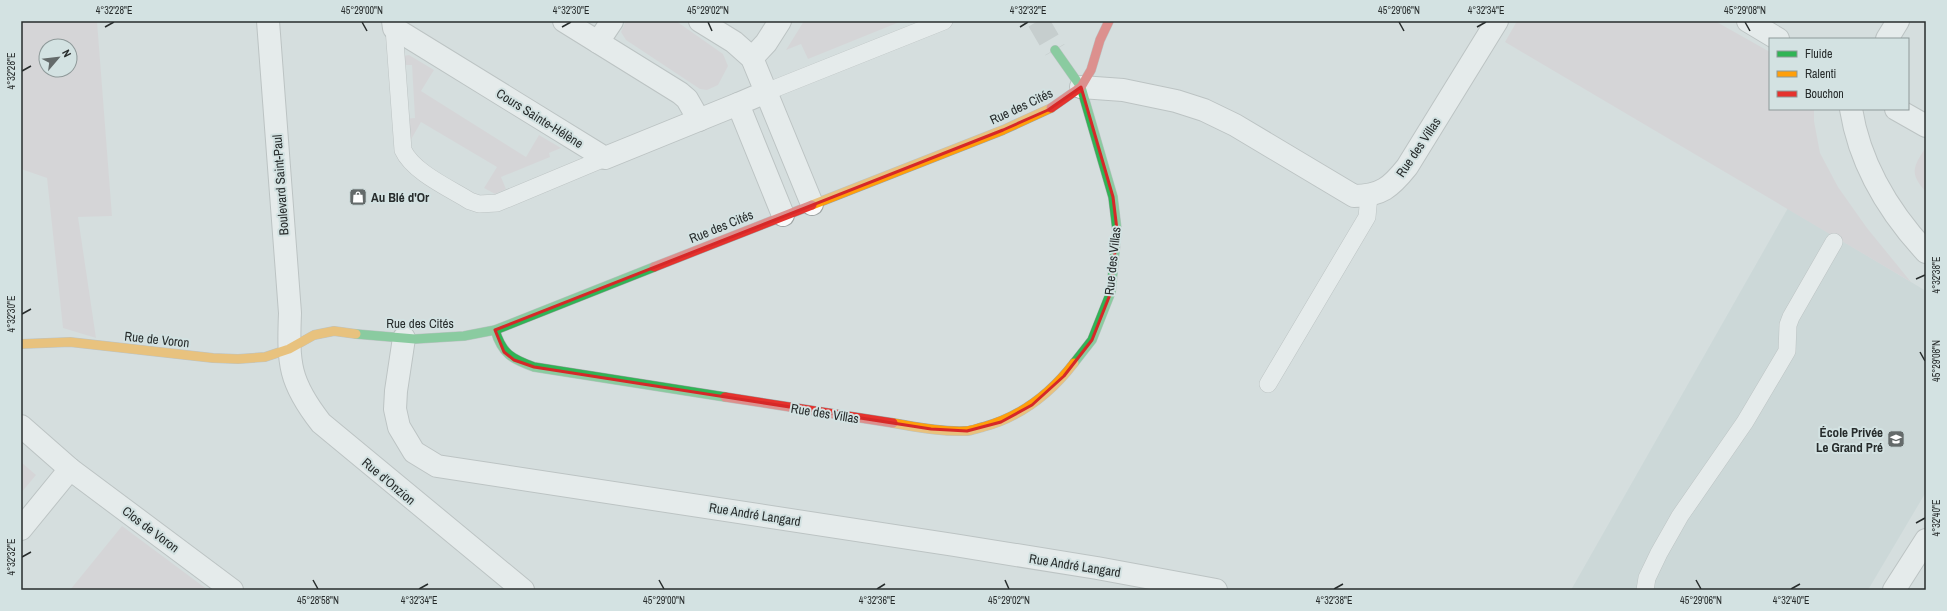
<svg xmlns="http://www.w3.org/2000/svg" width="1947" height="611" viewBox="0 0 1947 611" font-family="'Archivo Narrow',sans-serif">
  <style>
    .built { fill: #c1d1d1 }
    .green { fill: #d6cbcf; fill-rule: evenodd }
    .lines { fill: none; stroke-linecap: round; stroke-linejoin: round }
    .secondary-tunnel { stroke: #b3baba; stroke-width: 22; stroke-dasharray: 22 11; stroke-linecap: butt }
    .lane-casing { stroke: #9da3a3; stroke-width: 18 }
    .street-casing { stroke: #9da3a3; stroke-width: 24 }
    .fast-casing { stroke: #9da3a3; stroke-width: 10 }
    .slow-casing { stroke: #9da3a3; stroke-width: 10 }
    .jam-casing { stroke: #9da3a3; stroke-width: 10 }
    .lane { stroke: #f9fafa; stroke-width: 17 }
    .street { stroke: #f9fafa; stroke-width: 22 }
    .fast { stroke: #30b455; stroke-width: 9 }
    .slow { stroke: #ff9f0a; stroke-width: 9 }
    .jam { stroke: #e5322d; stroke-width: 9 }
    .marked { fill: none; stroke: #d62828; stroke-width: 3; stroke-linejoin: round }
    .ticks { fill: none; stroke: #272c2c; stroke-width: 1.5 }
    .labels { text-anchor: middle; stroke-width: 4; stroke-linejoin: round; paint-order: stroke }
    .street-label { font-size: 13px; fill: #272c2c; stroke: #d3e2e2 }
    .poi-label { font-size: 13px; font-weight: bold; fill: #272c2c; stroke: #d3e2e2; text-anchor: start }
    .neatline { fill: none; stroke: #272c2c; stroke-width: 1.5 }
    .ticks-label { font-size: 10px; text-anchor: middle; fill: #272c2c }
  </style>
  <rect width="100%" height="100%" fill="#d6dede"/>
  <path class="built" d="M1788 208 1926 291V492L1868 590H1571Z"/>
  <g class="green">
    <path d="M21 21H97L112 216 78 217 96 338 63 328 47 178 21 169ZM46 46H70V70H46Z"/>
    <path d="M626 21H676L723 54 728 66 718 85 707 90 700 89 626 40 621 32Z"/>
    <path d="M804 21H902L808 59 801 44 786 50Z"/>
    <path d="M1517 21H1715L1770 52V109H1814V121L1820 153 1838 187 1867 228 1911 282 1505 42Z"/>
    <path d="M409 55 434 70 421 91 526 157 539 135 561 148 549 153 550 157 501 177 506 189 495 194 484 188 497 167 421 122 409 143 403 119 415 118 412 65H400L403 56Z"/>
    <path d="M1926 147V192C1909 173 1913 167 1926 147Z"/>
    <path d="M21 462 36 475 21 493Z"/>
    <path d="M122 526 208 590H70Z"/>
  </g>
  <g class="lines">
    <path class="secondary-tunnel" d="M1038 21 1055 50"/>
    <defs>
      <g id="lane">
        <path d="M394 28 403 150C413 172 449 188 470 201L479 204 497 203 605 158"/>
        <path d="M766 92 944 21"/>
        <path d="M1268 384 1367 217 1369 196"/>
        <path d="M1645 590 1647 578 1659 553 1680 516 1745 422 1787 351 1788 325 1791 317 1834 242"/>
      </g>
      <g id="street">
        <path d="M268 21 290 313C288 364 289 382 321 423L523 590"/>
        <path d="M393 21 394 28 605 158 738 104"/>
        <path d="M564 21 680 93 687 99 699 120"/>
        <path d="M700 21 734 42 752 58 766 92 738 104 783 215"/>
        <path d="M1748 21 1778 39"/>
        <path d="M1887 39 1898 21"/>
        <path d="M598 42 612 21"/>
        <path d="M752 58 766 43 780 21"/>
        <path d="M1081 87 1123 90 1176 101 1204 110 1235 125 1354 196C1381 196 1391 187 1407 167L1497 21"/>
        <path d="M766 92 812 204"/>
        <path d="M1851 109C1860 165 1888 211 1926 252"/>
        <path d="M1896 109 1926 126"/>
        <path d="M404 338 396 391 395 409 399 427 414 452 437 466 954 545 1097 568 1216 590"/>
        <path d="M21 426 70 469 232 590"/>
        <path d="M21 529 70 469"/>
        <path d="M1894 590 1926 540"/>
      </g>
      <g id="fast">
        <path d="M1055 50 1081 87 1113 197 1117 230 1111 292 1092 340 1074 363"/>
        <path d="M495 330C502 354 512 359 534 367L725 397"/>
        <path d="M356 334 415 339 464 336 495 330 654 267"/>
      </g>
      <g id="slow">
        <path d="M812 205 1003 130 1051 108"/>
        <path d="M21 344 70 342 213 358 238 359 265 357 289 349 314 335 334 331 356 334"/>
        <path d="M893 423C917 427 941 432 966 431 971 431 978 428 983 427 1020 417 1051 393 1074 363"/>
      </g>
      <g id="jam">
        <path d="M1051 108 1081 87 1091 70 1100 40 1109 21"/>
        <path d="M654 267 812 205"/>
        <path d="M725 397 893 423"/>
      </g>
    </defs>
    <use href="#lane" class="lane-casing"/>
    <use href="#street" class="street-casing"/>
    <use href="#fast" class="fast-casing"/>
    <use href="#slow" class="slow-casing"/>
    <use href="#jam" class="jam-casing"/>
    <use href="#lane" class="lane"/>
    <use href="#street" class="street"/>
    <use href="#fast" class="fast"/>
    <use href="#slow" class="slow"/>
    <use href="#jam" class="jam"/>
  </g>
  <path d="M0 0H1947V611H0ZM1081 87 1113 197 1117 230 1111 292 1092 340 1064 376 1032 405 1001 422 967 431 931 429 534 367 514 360 504 352 495 330 1003 130 1048 110Z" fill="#d6dede" fill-opacity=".55" fill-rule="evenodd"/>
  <path class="marked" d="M1081 87 1113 197 1117 230 1111 292 1092 340 1064 376 1032 405 1001 422 967 431 931 429 534 367 514 360 504 352 495 330 1003 130 1048 110Z"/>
  <path class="ticks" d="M362 22 367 31M708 22 712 31M1399 22 1404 31M1745 22 1750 31M105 27 114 22M562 27 571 22M1020 27 1028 22M1477 27 1486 22M22 71 31 66M1916 279 1925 275M22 314 31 309M1920 352 1925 361M1916 523 1925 518M22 557 31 552M313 580 318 589M659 580 664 589M1005 580 1009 589M1696 580 1701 589M419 589 428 584M877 589 885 584M1334 589 1343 584M1791 589 1800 584"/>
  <defs>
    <symbol id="shop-square" viewBox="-11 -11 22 22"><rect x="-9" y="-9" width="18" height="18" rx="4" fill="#646a6a" stroke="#d3e2e2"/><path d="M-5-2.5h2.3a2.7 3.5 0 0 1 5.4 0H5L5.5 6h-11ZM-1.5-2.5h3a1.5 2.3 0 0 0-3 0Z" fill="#fff"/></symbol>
    <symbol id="school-square" viewBox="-11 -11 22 22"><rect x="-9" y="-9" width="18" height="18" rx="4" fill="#646a6a" stroke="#d3e2e2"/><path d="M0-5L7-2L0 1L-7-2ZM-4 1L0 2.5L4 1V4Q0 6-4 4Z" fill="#fff"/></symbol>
  </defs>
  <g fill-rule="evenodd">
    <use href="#shop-square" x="348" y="187" width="20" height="20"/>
    <use href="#school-square" x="1886" y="429" width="20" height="20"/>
  </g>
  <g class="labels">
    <g class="street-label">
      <text transform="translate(1021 106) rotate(-25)" y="5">Rue des Cités</text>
      <text transform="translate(540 118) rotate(32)" y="5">Cours Sainte-Hélène</text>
      <text transform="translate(1418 147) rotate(-56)" y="5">Rue des Villas</text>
      <text transform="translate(280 185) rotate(-94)" y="5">Boulevard Saint-Paul</text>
      <text transform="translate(721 226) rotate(-22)" y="5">Rue des Cités</text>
      <text transform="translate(1112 261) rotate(-84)" y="5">Rue des Villas</text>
      <text x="420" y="328">Rue des Cités</text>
      <text transform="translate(157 339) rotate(6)" y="5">Rue de Voron</text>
      <text transform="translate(825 413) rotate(9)" y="5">Rue des Villas</text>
      <text transform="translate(389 481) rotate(40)" y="5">Rue d'Onzion</text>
      <text transform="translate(755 514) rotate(9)" y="5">Rue André Langard</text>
      <text transform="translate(151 529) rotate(37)" y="5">Clos de Voron</text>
      <text transform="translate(1075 565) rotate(9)" y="5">Rue André Langard</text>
    </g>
    <g class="poi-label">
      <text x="371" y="202">Au Blé d'Or</text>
      <text x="1883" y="437" text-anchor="end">École Privée<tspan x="1883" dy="15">Le Grand Pré</tspan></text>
    </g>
  </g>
  <rect width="1947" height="611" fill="none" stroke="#d3e2e2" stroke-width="44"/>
  <rect x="1769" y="38" width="140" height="72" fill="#d3e2e2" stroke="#8e9999"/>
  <rect x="1777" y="51" width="20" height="6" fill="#30b455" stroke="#8e9999"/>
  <text x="1805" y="58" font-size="12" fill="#272c2c">Fluide</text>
  <rect x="1777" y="71" width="20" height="6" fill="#ff9f0a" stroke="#8e9999"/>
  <text x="1805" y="78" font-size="12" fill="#272c2c">Ralenti</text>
  <rect x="1777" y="91" width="20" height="6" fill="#e5322d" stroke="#8e9999"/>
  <text x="1805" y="98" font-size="12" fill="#272c2c">Bouchon</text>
  <g transform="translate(58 58) rotate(62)"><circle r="19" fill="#d3e2e2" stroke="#8e9999"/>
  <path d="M0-3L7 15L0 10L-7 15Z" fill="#646a6a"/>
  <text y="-6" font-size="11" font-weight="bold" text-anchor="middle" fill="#272c2c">N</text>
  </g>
  <rect x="22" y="22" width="1903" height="567" class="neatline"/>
  <g class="ticks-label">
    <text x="114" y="14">4°32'28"E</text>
    <text x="362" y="14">45°29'00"N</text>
    <text x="571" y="14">4°32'30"E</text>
    <text x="708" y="14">45°29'02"N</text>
    <text x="1028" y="14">4°32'32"E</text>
    <text x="1399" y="14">45°29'06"N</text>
    <text x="1486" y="14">4°32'34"E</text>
    <text x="1745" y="14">45°29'08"N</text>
    <text transform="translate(11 71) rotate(-90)" y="4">4°32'28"E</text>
    <text transform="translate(1936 275) rotate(-90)" y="4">4°32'38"E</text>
    <text transform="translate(11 314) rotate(-90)" y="4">4°32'30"E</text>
    <text transform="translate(1936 361) rotate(-90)" y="4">45°29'08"N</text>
    <text transform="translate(1936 518) rotate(-90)" y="4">4°32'40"E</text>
    <text transform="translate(11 557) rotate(-90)" y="4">4°32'32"E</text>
    <text x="318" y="604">45°28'58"N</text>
    <text x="419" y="604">4°32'34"E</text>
    <text x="664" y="604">45°29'00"N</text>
    <text x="877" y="604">4°32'36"E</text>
    <text x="1009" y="604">45°29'02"N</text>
    <text x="1334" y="604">4°32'38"E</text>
    <text x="1701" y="604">45°29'06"N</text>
    <text x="1791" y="604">4°32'40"E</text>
  </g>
</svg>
